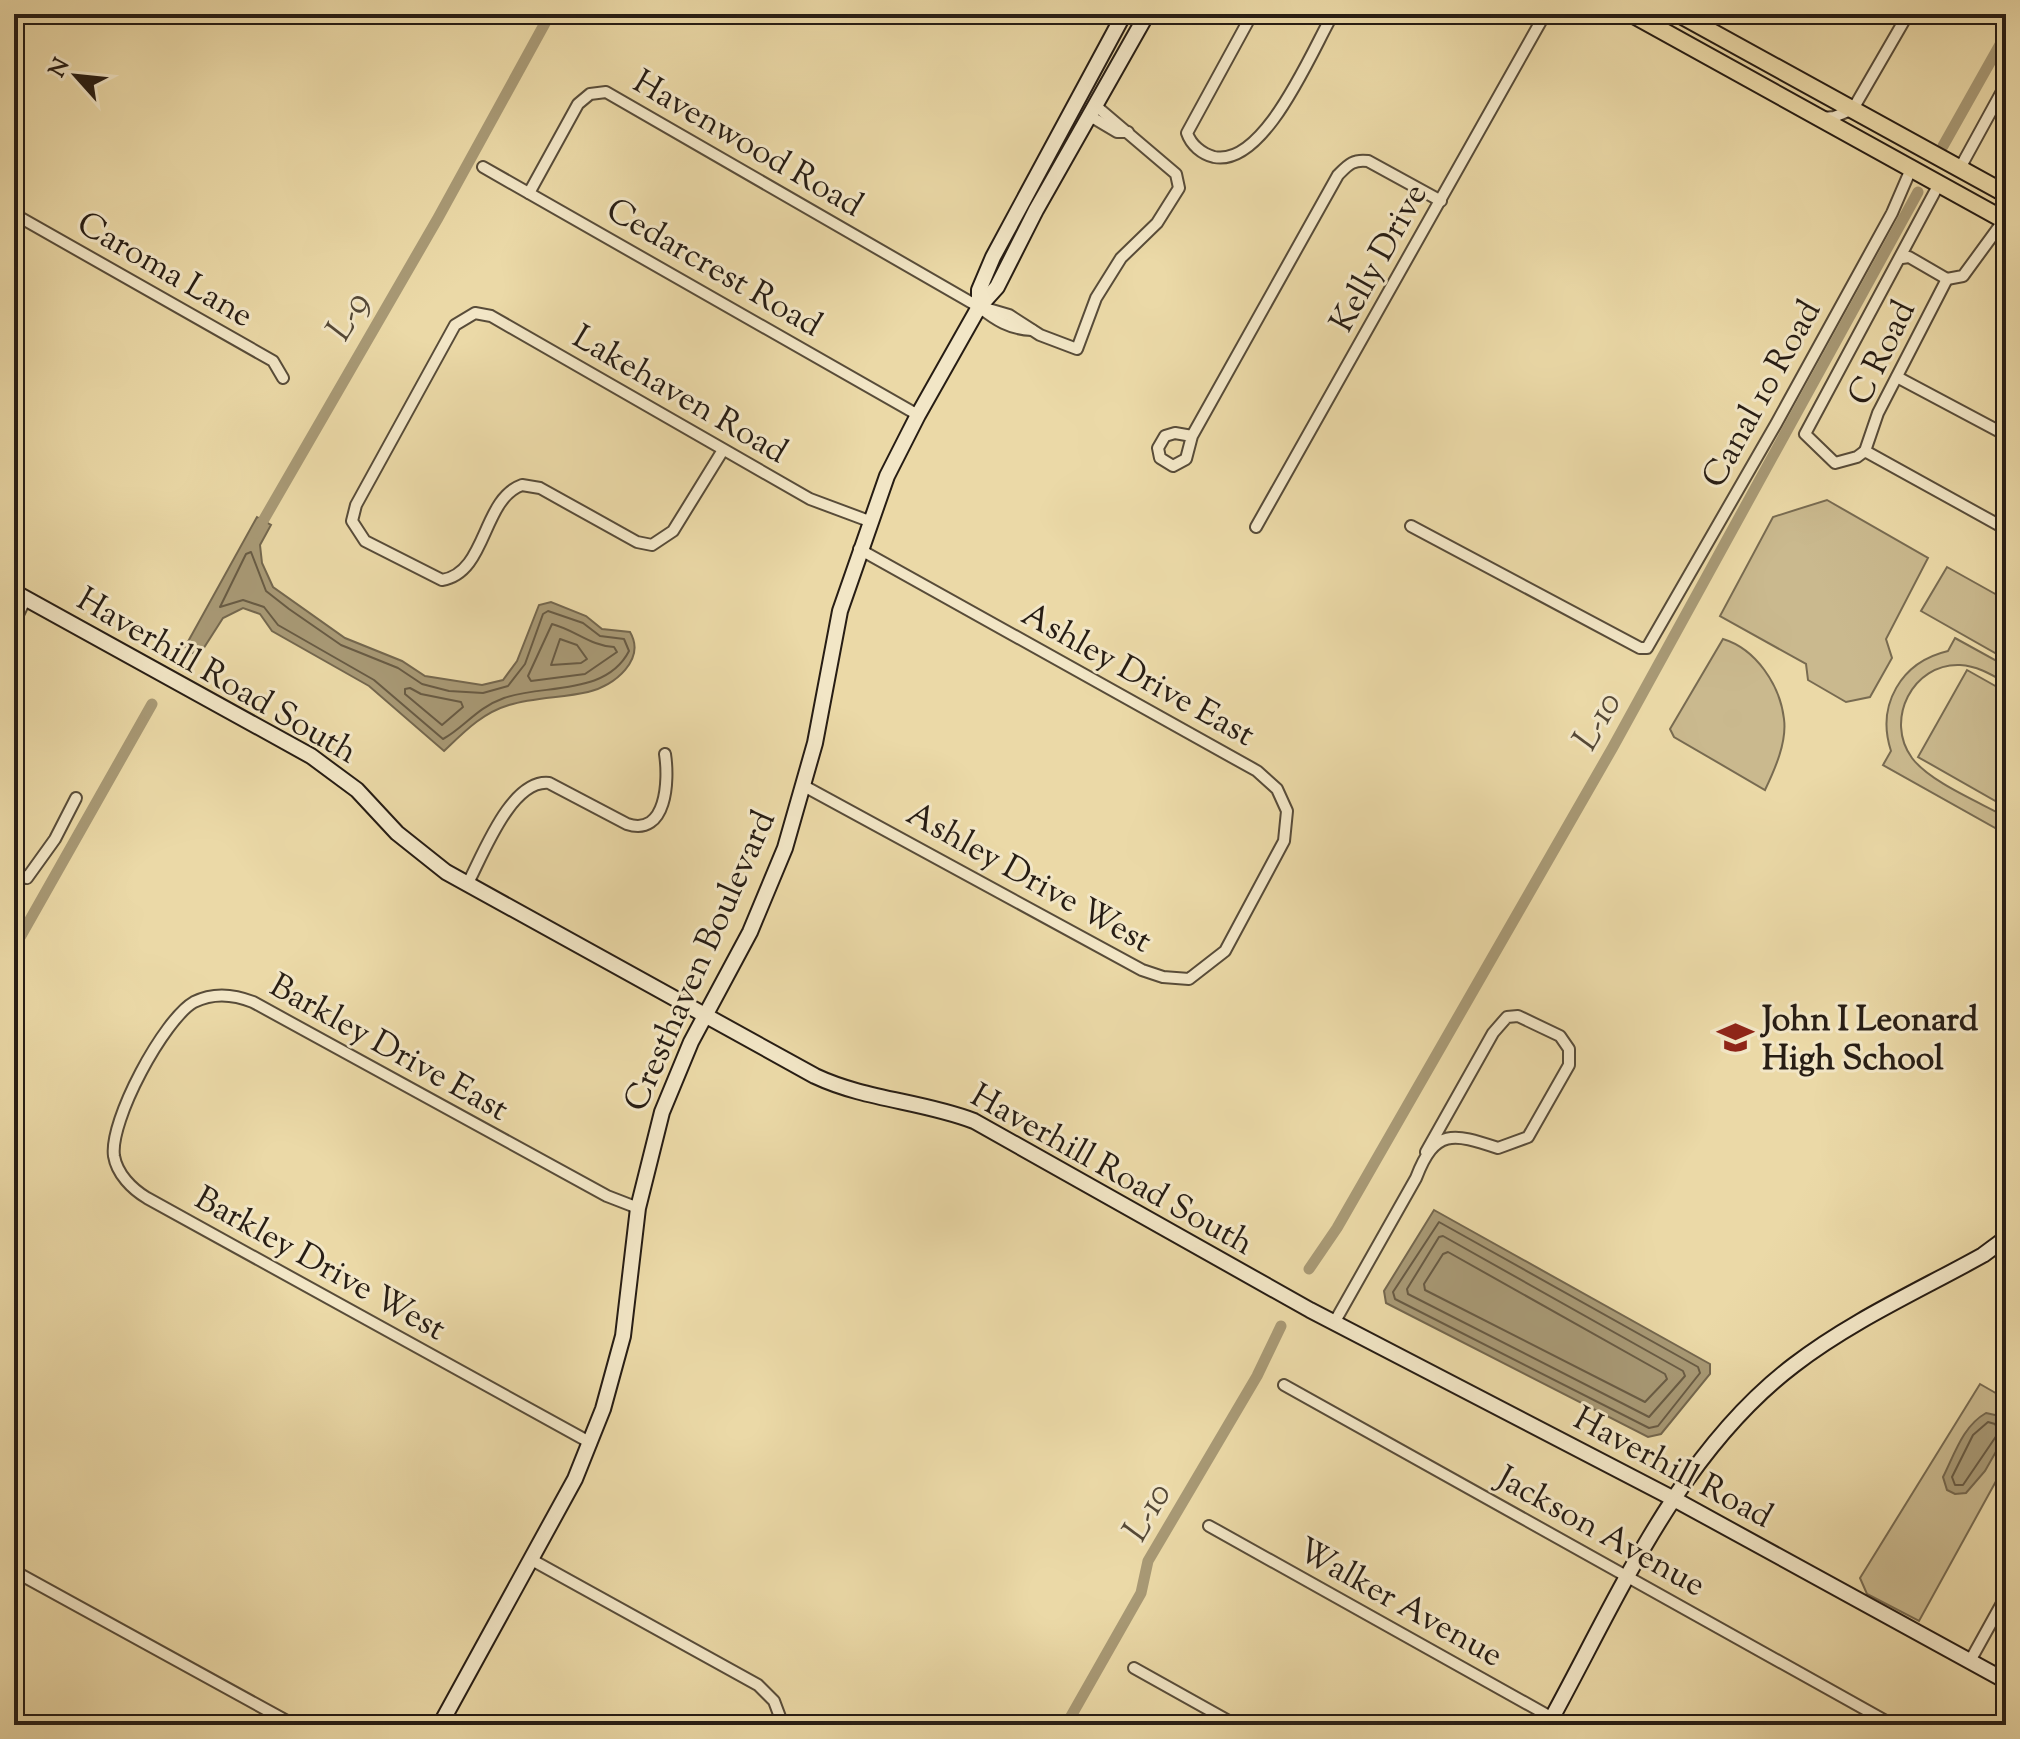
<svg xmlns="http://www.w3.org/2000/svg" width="2020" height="1739" viewBox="0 0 2020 1739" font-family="'Sorts Mill Goudy',serif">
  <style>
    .green { fill: #cab98e; stroke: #786b51; stroke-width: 2 }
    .water { fill: #a89975; stroke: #74674e; stroke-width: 2 }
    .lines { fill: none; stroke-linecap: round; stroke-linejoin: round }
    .shore { stroke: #685b44; stroke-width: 2 }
    .canal { stroke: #a89975; stroke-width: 11 }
    .street-casing { stroke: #584c39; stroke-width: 14 }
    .secondary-casing { stroke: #271d14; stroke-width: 18 }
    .primary-casing { stroke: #271d14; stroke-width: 20 }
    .street { stroke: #f2e6c6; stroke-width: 10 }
    .secondary { stroke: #f2e6c6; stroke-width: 14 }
    .primary { stroke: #ebd9a7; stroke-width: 16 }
    .labels { text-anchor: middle; stroke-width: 6; stroke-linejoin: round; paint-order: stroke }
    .street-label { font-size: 34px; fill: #271d14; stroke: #f2e6c6 }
    .poi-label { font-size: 34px; font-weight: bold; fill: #271d14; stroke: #f2e6c6; text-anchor: start }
    .water-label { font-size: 36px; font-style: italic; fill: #544836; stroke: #f2e6c6 }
  </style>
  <rect width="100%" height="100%" fill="#ebd9a7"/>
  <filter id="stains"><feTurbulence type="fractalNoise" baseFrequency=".0025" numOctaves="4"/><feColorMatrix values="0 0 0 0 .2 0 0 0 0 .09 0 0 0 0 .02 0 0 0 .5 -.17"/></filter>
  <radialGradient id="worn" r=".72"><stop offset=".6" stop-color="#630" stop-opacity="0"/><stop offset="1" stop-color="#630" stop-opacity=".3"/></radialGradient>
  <g class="green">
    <path d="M1827 500 1928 558 1886 639 1892 658 1870 697 1846 702 1808 680 1806 664 1720 616 1773 517Z"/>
    <path d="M1947 567 2006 600 2004 658 1921 611Z"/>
    <path d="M1955 638 2006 666V683C1992 675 1978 666 1960 665 1913 663 1884 720 1912 758 1930 782 1979 802 2006 817V834L1883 765 1891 751C1876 705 1901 662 1948 651Z"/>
    <path d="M1723 639C1756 649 1780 685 1784 719 1787 742 1775 769 1765 790L1674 737 1670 729Z"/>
    <path d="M1967 670 2006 692V807L1918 757Z"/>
    <path d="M1980 1384 2006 1399V1463L1919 1621 1867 1594 1860 1578Z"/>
  </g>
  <g class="water">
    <path d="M257 517 271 525 260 545 262 563 273 587 345 638 402 661 425 676 482 685 503 680 517 661 539 605 551 602 586 616 602 629 630 632C646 659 615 686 588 692 562 698 535 697 509 705 482 713 464 732 444 751L369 686 272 631 260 614 243 608 223 618 198 657 185 647Z"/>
    <path d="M1434 1210 1710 1364V1374L1661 1434 1648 1437 1386 1303 1384 1291Z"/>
    <path d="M1986 1413 2000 1416 2006 1434 1985 1471 1966 1493 1955 1494 1947 1490 1943 1477C1955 1453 1963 1426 1986 1413Z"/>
  </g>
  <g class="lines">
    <g class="shore">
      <path d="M251 552 266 591 289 609 341 645 398 668 422 684 449 691 483 693 508 686 525 664 543 614 548 611 583 623 600 636 624 639 629 651C606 696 544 684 504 698 476 708 464 728 443 739L374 680 278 625 264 607 243 600 220 607 246 554Z"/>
      <path d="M552 624C575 630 591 646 614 647L617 652 585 674 531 681 528 676Z"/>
      <path d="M560 639 577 645 587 659 581 663 551 665Z"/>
      <path d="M410 688 421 694 461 702 463 707 442 725 405 694V689Z"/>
      <path d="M1439 1222 1698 1367 1700 1373 1658 1426 1649 1428 1395 1299 1393 1292Z"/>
      <path d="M1443 1236 1683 1371 1685 1376 1649 1417 1408 1294 1407 1289 1439 1237Z"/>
      <path d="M1448 1252 1665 1374 1667 1379 1645 1402 1425 1290 1424 1284 1443 1254Z"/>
      <path d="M1988 1422 1995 1424 1999 1432 1963 1485H1955L1952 1477 1973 1435Z"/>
    </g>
    <g class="canal">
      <path d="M1943 146 2006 34"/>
      <path d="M256 533 438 218 550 14"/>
      <path d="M14 948 152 704"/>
      <path d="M1309 1269 1337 1228 1613 747 1918 192"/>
      <path d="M1066 1725 1141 1593 1148 1561 1257 1376 1281 1326"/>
    </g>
    <defs>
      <g id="street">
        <path d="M1252 14 1187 133C1191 145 1202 154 1214 157 1265 167 1312 50 1333 14"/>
        <path d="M1090 116 1117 132H1128"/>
        <path d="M1822 118 1834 117 1853 109 1908 14"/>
        <path d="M483 167 918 415"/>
        <path d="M1960 168 2006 84"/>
        <path d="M1939 184 1805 434 1835 463 1857 457 1865 451 2006 529"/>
        <path d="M529 193 578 104 590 94 606 92 979 307C996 320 1009 329 1032 330"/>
        <path d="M14 214 273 361 283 378"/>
        <path d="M1902 258 1909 257 1947 279"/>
        <path d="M1947 279 1963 276 2004 220"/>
        <path d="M985 308 1009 315 1040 335 1077 349 1096 298 1121 258 1157 223 1179 188 1176 174 1096 106"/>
        <path d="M1897 377 2006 435"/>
        <path d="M1192 436 1175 433 1165 436 1158 448 1160 458 1173 466 1186 459 1192 436 1338 175C1348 165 1353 159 1368 161L1441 201"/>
        <path d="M723 450 673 531 652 545 637 542 540 488 522 485C482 499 487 573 442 580L365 541 352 521 356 505 455 325 475 313 491 316 810 499 869 521"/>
        <path d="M1865 451 1878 413 1947 279"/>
        <path d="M1411 526 1640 648H1647L1776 424 1892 213 1911 169"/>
        <path d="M1256 527 1545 14"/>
        <path d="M14 623 26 598"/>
        <path d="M804 786 1142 970 1163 977 1189 979 1225 951 1284 841 1287 811 1277 789 1257 771 859 549"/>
        <path d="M14 871 27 878 55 839 76 798"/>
        <path d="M467 885C483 855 511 779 549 783L627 824C667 837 669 780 665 754"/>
        <path d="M1334 1323 1416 1178C1435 1128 1453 1133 1498 1148L1528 1137 1569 1065V1049L1560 1036 1518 1016 1507 1017 1493 1033 1426 1152"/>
        <path d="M1284 1385 1893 1725"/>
        <path d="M591 1443 147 1198C132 1189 117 1174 114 1156 109 1121 164 1019 194 1002 214 992 233 994 253 1002L607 1196 638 1208"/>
        <path d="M1209 1526 1565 1725"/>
        <path d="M532 1560 758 1685 774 1701 783 1725"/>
        <path d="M14 1571 294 1725"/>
        <path d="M1970 1661 2006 1596"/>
        <path d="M1134 1668 1236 1725"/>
      </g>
      <g id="secondary">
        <path d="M979 307V290L993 257 1124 14"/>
        <path d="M14 592 311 756 357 790 397 833 446 872 815 1076C866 1100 922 1101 974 1121L1310 1310 1674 1499 2006 1681"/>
        <path d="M440 1725 575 1479 603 1409 623 1336 638 1208 662 1112 691 1042 750 932 785 848 815 743 840 611 887 476 918 415 979 307 997 287 1036 210 1147 14"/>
        <path d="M1548 1725C1617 1600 1677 1454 1794 1365 1851 1321 1920 1290 1983 1255L2006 1238"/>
      </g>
      <g id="primary">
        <path d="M1632 14 2006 221"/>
        <path d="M1679 14 2006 194"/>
      </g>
    </defs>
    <use href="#street" class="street-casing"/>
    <use href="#secondary" class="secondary-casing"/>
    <use href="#primary" class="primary-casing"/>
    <use href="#street" class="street"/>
    <use href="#secondary" class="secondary"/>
    <use href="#primary" class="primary"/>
  </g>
  <defs>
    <symbol id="school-bare" viewBox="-9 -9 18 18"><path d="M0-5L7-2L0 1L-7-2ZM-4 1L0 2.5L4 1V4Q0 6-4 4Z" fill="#8f2418" stroke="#f2e6c6" stroke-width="2.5" paint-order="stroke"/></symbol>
  </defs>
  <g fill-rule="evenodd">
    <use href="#school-bare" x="1710" y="1012" width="51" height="51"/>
  </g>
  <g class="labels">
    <g class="street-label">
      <text transform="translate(749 142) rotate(30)" y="12">Havenwood Road</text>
      <text transform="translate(1377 257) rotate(-61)" y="12">Kelly Drive</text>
      <text transform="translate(715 266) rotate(30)" y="12">Cedarcrest Road</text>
      <text transform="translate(166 268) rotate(30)" y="12">Caroma Lane</text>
      <text transform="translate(1880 352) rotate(-64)" y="12">C Road</text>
      <text transform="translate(681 393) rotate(30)" y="12">Lakehaven Road</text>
      <text transform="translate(1760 393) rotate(-61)" y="12">Canal 10 Road</text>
      <text transform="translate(1139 673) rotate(29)" y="12">Ashley Drive East</text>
      <text transform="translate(218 674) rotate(30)" y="12">Haverhill Road South</text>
      <text transform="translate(1030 876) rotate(29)" y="12">Ashley Drive West</text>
      <text transform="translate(698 960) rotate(-66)" y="12">Cresthaven Boulevard</text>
      <text transform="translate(390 1046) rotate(29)" y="12">Barkley Drive East</text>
      <text transform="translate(1113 1168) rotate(29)" y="12">Haverhill Road South</text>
      <text transform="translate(321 1262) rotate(29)" y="12">Barkley Drive West</text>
      <text transform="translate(1674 1466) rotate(28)" y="12">Haverhill Road</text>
      <text transform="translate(1602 1530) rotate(29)" y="12">Jackson Avenue</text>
      <text transform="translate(1401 1601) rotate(29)" y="12">Walker Avenue</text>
    </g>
    <g class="poi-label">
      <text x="1762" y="1030">John I Leonard<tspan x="1762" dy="39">High School</tspan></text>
    </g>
    <g class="water-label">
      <text transform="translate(346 315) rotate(-60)" y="13">L-9</text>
      <text transform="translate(1595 720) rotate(-61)" y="13">L-10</text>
      <text transform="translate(1145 1511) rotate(-61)" y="13">L-10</text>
    </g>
  </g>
  <rect width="2020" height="1739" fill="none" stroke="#ebd9a7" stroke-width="48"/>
  <rect x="16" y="16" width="1988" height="1707" fill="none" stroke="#271d14" stroke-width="4"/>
  <rect x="24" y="24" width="1972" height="1691" fill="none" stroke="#271d14" stroke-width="2"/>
  <g transform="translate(76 76) rotate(297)" stroke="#f2e6c6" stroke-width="6" paint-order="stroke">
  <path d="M0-6L14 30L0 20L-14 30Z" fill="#271d14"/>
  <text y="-12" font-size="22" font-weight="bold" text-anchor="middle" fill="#271d14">N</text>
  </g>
  <rect width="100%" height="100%" filter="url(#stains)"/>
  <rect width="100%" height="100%" fill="url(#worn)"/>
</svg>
